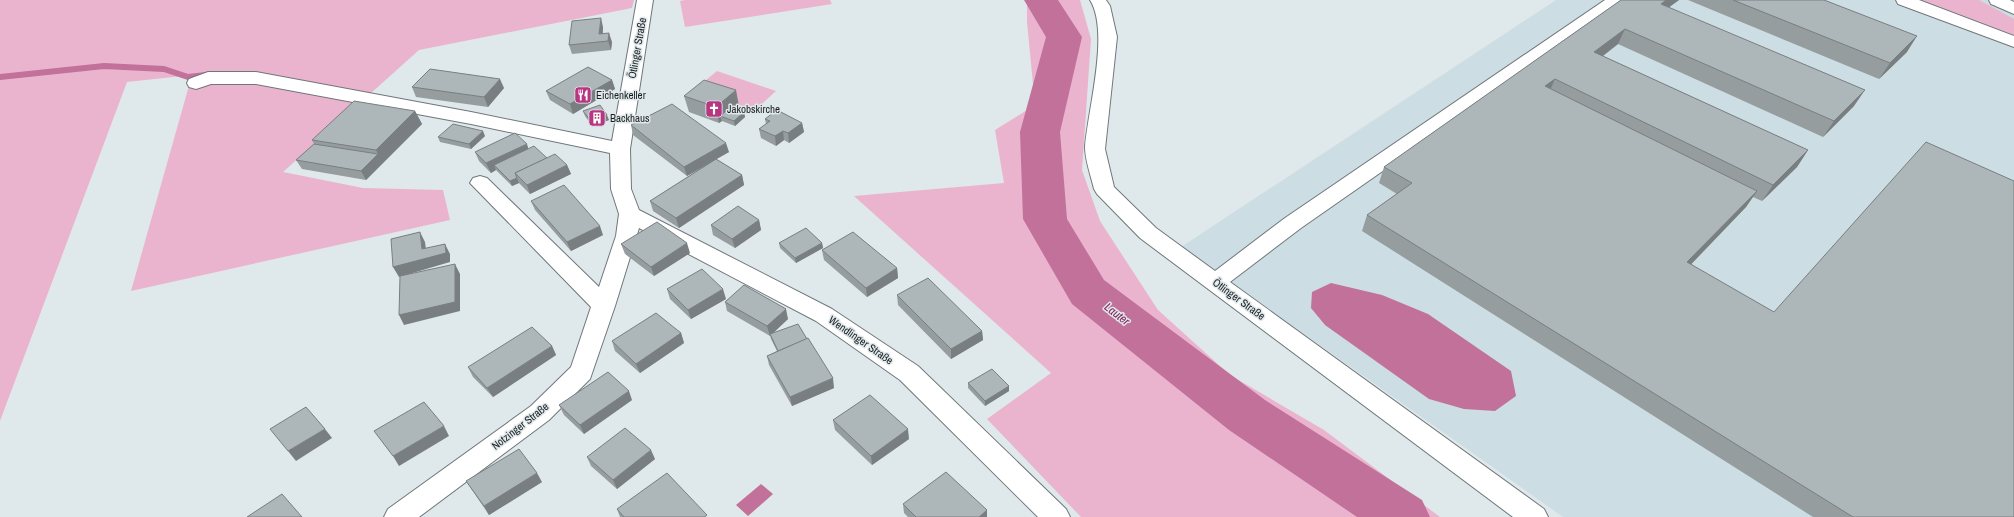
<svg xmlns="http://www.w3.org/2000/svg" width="2014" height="517" viewBox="0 0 2014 517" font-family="'Archivo Narrow',sans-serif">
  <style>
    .built { fill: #cddde4 }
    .green { fill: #ebb4ce }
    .water { fill: #c1719a }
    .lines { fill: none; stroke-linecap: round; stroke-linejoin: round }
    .stream { stroke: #c1719a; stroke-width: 6 }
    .river { fill: #c1719a; fill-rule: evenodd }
    .minor-casing { stroke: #70777a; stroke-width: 2 }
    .minor { fill: #fff; fill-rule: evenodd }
    .wall { fill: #959d9e }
    .shaded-wall { fill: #797f81 }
    .building { fill: #adb6b8; stroke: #797f81 }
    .labels { text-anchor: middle; stroke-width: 3; stroke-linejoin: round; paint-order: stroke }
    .street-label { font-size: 11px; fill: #1c1f20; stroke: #dfe8eb }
    .poi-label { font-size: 11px; fill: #1c1f20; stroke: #dfe8eb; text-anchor: start }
    .water-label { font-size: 12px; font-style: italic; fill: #7d1e57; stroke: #dfe8eb }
  </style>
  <rect width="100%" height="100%" fill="#dfe8eb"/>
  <path class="built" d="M1556 0H2014V517H1563L1181 247Z"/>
  <g class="green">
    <path d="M0 0H634L632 8 419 50 283 172 363 188 443 190 450 220 131 291 192 75 127 82 0 421Z"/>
    <path d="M685 0H830L832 4 685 27 680 1Z"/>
    <path d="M1027 0H1080L1091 39 1082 170 1100 221 1158 310 1230 375 1324 430 1440 517H1081L987 419 1051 373 854 196 1004 183 995 130 1035 105 1027 22Z"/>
    <path d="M1914 0H1979L2014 19V40Z"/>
    <path d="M717 71 776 91 754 111 694 90Z"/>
  </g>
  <g class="water">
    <path d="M1331 283 1382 295 1428 314 1511 371 1516 396 1495 411 1464 409 1429 399 1325 325 1311 308 1312 292Z"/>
    <path d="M761 484 773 494 748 516 736 505Z"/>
  </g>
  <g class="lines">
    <path class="stream" d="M0 77 104 66 164 69 188 77 206 75"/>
    <path class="river" d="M1024 0H1058L1082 37 1060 132 1067 219 1104 280 1265 400 1422 500 1430 517H1357L1229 430 1072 304 1023 219 1020 132 1046 37Z"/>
    <defs>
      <g id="minor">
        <path d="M637 0H653L630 149 631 189 639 210 832 309 918 366 1066 509 1070 517H1038L900 380 816 321 639 228 615 306 590 379 549 420 419 517H384L388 509 531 406 571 367 591 307 470 183 473 178 480 176 487 178 599 287 616 236 619 214 611 189 610 153 471 124 256 84H211L196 89 189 87 187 83 189 79 208 72H256L471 112 612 141Z"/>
        <path d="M1090 0H1106L1110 6 1117 37 1105 149 1114 187 1156 228 1215 271 1285 218 1605 0H1624L1622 4 1301 228 1230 282 1544 509 1548 517H1513L1140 238 1097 194 1094 189C1091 176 1085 160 1085 147 1088 109 1110 32 1090 0Z"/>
        <path d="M1896 0H1919L2014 36V47L1898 4Z"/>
        <path d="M1989 0H2010L2014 2V14L1991 4Z"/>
      </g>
    </defs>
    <use href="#minor" class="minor-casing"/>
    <use href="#minor" class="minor"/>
  </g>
  <g class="wall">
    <path d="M1621 0H1679L1669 7 1854 106 1823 137 1618 44 1603 56 1808 150 1797 167 1762 201 1753 197 1746 207 1691 264 2014 517H1813L1362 231 1367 215 1397 194 1379 183 1384 167Z"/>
    <path d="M1688 0H1824L1907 52 1879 79Z"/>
    <path d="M603 27V33L612 42 611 50 572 54 569 45Z"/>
    <path d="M612 80 615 89 573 114 550 100 546 91Z"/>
    <path d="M412 87 504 88 488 107 416 97Z"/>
    <path d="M684 96 739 106 736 109 744 112 745 117 735 126 722 121 719 123 689 112Z"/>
    <path d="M415 111 422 124 366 180 302 169 296 160 314 144 312 140Z"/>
    <path d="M583 111 609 120 592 126 585 116Z"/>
    <path d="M765 119 802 123 804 132 789 143 784 140 776 146 761 138 759 129 766 124Z"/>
    <path d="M631 125 729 152 716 159 742 175 744 185 679 228 653 211 650 201 706 165 687 176 633 135Z"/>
    <path d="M485 136 471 149 440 142 438 137Z"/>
    <path d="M528 149 547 158 567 165 571 174 530 194 519 183 512 186 496 170 491 173 479 161 475 152Z"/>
    <path d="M531 201 603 235 571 251 535 210Z"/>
    <path d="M759 220 761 230 735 248 713 235 711 225Z"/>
    <path d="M779 243H822L823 248 796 263 780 248Z"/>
    <path d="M621 244 690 253 654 276 625 254Z"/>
    <path d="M822 250 897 268 898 278 867 297 824 260Z"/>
    <path d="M667 289 726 299 691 319 670 299Z"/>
    <path d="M897 295 982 331 983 340 951 359 898 305Z"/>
    <path d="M725 302 788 319 773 333 834 388 792 406 769 365 767 356 777 351 771 339 770 335V336L727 311Z"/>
    <path d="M681 333 684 343 640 373 615 351 612 341Z"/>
    <path d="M552 346 556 355 493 397 473 377 468 367Z"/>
    <path d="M968 383 1009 386V391L985 406 968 388Z"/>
    <path d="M632 400 584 434 564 415 559 405Z"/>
    <path d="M833 420 909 439 872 465 835 430Z"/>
    <path d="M587 457 655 459 617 489 591 466Z"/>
    <path d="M466 481 542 482 489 515Z"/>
    <path d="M903 504 987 517H908L904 513Z"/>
    <path d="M617 509 708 517H620Z"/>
  </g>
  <g class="shaded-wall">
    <path d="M1666 0H1679L1653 19 1661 4Z"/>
    <path d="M601 18 603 27 602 41 599 34Z"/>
    <path d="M1625 29 1618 44 1587 68 1594 52Z"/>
    <path d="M609 33 612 42 611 50 608 41Z"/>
    <path d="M1917 36 1907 52 1879 79 1890 63Z"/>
    <path d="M500 79 504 88 488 107 484 97Z"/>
    <path d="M1555 79 1548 95 1545 86Z"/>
    <path d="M612 80 615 89 573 114 570 104Z"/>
    <path d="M736 90 739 106 725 118 720 116 722 121 719 123 716 107Z"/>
    <path d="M1865 90 1854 106 1823 137 1834 121Z"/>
    <path d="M415 111 422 124 366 180 361 171 378 154 376 150Z"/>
    <path d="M744 112 745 117 735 126 734 121Z"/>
    <path d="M607 115 609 120 592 126 591 121Z"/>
    <path d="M802 123 804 132 789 143 788 133Z"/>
    <path d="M483 131 485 136 471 149 469 144Z"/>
    <path d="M783 131 784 140 776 146 775 136Z"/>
    <path d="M726 143 729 152 687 176 684 167Z"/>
    <path d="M527 144 530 154 494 165 496 170 491 173 486 163Z"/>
    <path d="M1808 150 1797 167 1762 201 1773 185Z"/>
    <path d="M567 165 571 174 530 194 527 185Z"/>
    <path d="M742 175 744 185 679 228 676 218Z"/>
    <path d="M517 178 519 183 512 186 510 181Z"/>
    <path d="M1757 191 1746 207 1677 279 1687 262Z"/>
    <path d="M759 220 761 230 735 248 732 239Z"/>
    <path d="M600 226 603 235 571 251 567 242Z"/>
    <path d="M420 232 425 242 427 258 445 244 450 254V262L399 277 393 267 422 249Z"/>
    <path d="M687 243 690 253 654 276 651 267Z"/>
    <path d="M822 243 823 248 796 263 795 258Z"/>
    <path d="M455 264 460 274V311L404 325 399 315Z"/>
    <path d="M897 268 898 278 867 297 866 288Z"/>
    <path d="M723 289 726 299 691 319 688 310Z"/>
    <path d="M786 309 788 319 770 336 767 326Z"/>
    <path d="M982 331 983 340 951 359V349Z"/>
    <path d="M681 333 684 343 640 373 636 364Z"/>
    <path d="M552 346 556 355 493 397 487 388Z"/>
    <path d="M833 378 834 388 792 406 790 397Z"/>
    <path d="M1009 386V391L985 406V401Z"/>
    <path d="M629 391 632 400 584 434 580 425Z"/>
    <path d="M444 426 449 436 399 466 393 456Z"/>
    <path d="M325 429 332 438 296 461 288 451Z"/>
    <path d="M908 429 909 439 872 465 871 456Z"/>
    <path d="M651 450 655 459 617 489 613 480Z"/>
    <path d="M537 473 542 482 489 515 484 506Z"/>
    <path d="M987 510V517H979Z"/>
  </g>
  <g class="building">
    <path d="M1621 0H1666L1661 4 1865 90 1834 121 1625 29 1594 52 1808 150 1773 185 1555 79 1545 86 1757 191 1687 262 1774 312 1926 142 2014 181V517H1853L1367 215 1412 183 1384 167Z"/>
    <path d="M1733 0H1824L1917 36 1890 63Z"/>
    <path d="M601 18 599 34 609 33 608 41 569 45 572 21Z"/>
    <path d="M588 67 612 80 570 104 546 91Z"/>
    <path d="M430 69 500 79 484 97 412 87Z"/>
    <path d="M704 80 736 90 716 107 684 96Z"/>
    <path d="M354 101 415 111 376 150 312 140Z"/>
    <path d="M672 104 726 143 684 167 631 125Z"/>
    <path d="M600 105 607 115 591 121 583 111Z"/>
    <path d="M731 107 744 112 734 121 720 116Z"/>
    <path d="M777 110 802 123 788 133 783 131 775 136 759 129 770 121 765 119Z"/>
    <path d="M453 124 483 131 469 144 438 137Z"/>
    <path d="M515 133 527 144 486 163 475 152Z"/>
    <path d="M314 144 378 154 361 171 296 160Z"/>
    <path d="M534 146 547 158 515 173 517 178 510 181 494 165Z"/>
    <path d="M555 154 567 165 527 185 515 173Z"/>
    <path d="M716 159 742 175 676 218 650 201Z"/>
    <path d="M564 185 600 226 567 242 531 201Z"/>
    <path d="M738 206 759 220 732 239 711 225Z"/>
    <path d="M657 222 687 243 651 267 621 244Z"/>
    <path d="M806 228 822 243 795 258 779 243Z"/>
    <path d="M420 232 422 249 445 244 446 253 393 267 391 239Z"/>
    <path d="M853 232 897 268 866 288 822 250Z"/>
    <path d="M455 264V302L399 315 400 276Z"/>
    <path d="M702 269 723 289 688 310 667 289Z"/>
    <path d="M928 278 982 331 951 349 897 295Z"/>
    <path d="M744 285 786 309 767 326 725 302Z"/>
    <path d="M656 313 681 333 636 364 612 341Z"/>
    <path d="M798 324 807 339 778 351 770 334Z"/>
    <path d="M532 327 552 346 487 388 468 367Z"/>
    <path d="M808 338 833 378 790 397 767 356Z"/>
    <path d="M992 369 1009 386 985 401 968 383Z"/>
    <path d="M608 372 629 391 580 425 559 405Z"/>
    <path d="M870 395 908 429 871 456 833 420Z"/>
    <path d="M424 402 444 426 393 456 374 431Z"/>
    <path d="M306 407 325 429 288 451 270 429Z"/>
    <path d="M625 428 651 450 613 480 587 457Z"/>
    <path d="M519 449 537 473 484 506 466 481Z"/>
    <path d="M946 472 987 510 979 517H916L903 504Z"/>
    <path d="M667 473 707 515 704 517H624L617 509Z"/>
    <path d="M282 494 302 517H247Z"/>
  </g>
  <defs>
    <symbol id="restaurant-square" viewBox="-11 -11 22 22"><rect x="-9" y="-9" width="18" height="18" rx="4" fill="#b63681" stroke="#dfe8eb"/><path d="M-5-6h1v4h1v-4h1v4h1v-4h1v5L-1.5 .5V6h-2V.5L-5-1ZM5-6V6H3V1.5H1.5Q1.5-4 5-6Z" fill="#fff"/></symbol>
    <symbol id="church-square" viewBox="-11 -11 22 22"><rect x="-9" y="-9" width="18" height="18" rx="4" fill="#b63681" stroke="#dfe8eb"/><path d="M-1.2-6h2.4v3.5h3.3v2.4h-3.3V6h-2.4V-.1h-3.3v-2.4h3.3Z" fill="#fff"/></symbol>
    <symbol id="building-square" viewBox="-11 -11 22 22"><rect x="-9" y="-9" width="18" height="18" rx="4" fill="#b63681" stroke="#dfe8eb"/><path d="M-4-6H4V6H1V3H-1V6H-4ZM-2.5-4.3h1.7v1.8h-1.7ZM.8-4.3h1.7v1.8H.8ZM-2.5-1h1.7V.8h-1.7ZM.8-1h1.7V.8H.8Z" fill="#fff"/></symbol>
  </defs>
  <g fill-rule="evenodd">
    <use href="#restaurant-square" x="573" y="85" width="20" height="20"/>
    <use href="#church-square" x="704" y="99" width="20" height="20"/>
    <use href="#building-square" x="587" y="108" width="20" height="20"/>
  </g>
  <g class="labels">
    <g class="street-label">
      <text transform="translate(637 48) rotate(-80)" y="4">Ötlinger Straße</text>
      <text transform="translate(1239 299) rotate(36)" y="4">Ötlinger Straße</text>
      <text transform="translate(861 340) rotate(35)" y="4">Wendlinger Straße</text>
      <text transform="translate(520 426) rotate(-38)" y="4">Notzinger Straße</text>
    </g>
    <g class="poi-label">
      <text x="596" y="99">Eichenkeller</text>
      <text x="727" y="113">Jakobskirche</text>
      <text x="610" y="122">Backhaus</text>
    </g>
    <g class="water-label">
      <text transform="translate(1117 314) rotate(38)" y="4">Lauter</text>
    </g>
  </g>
</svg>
